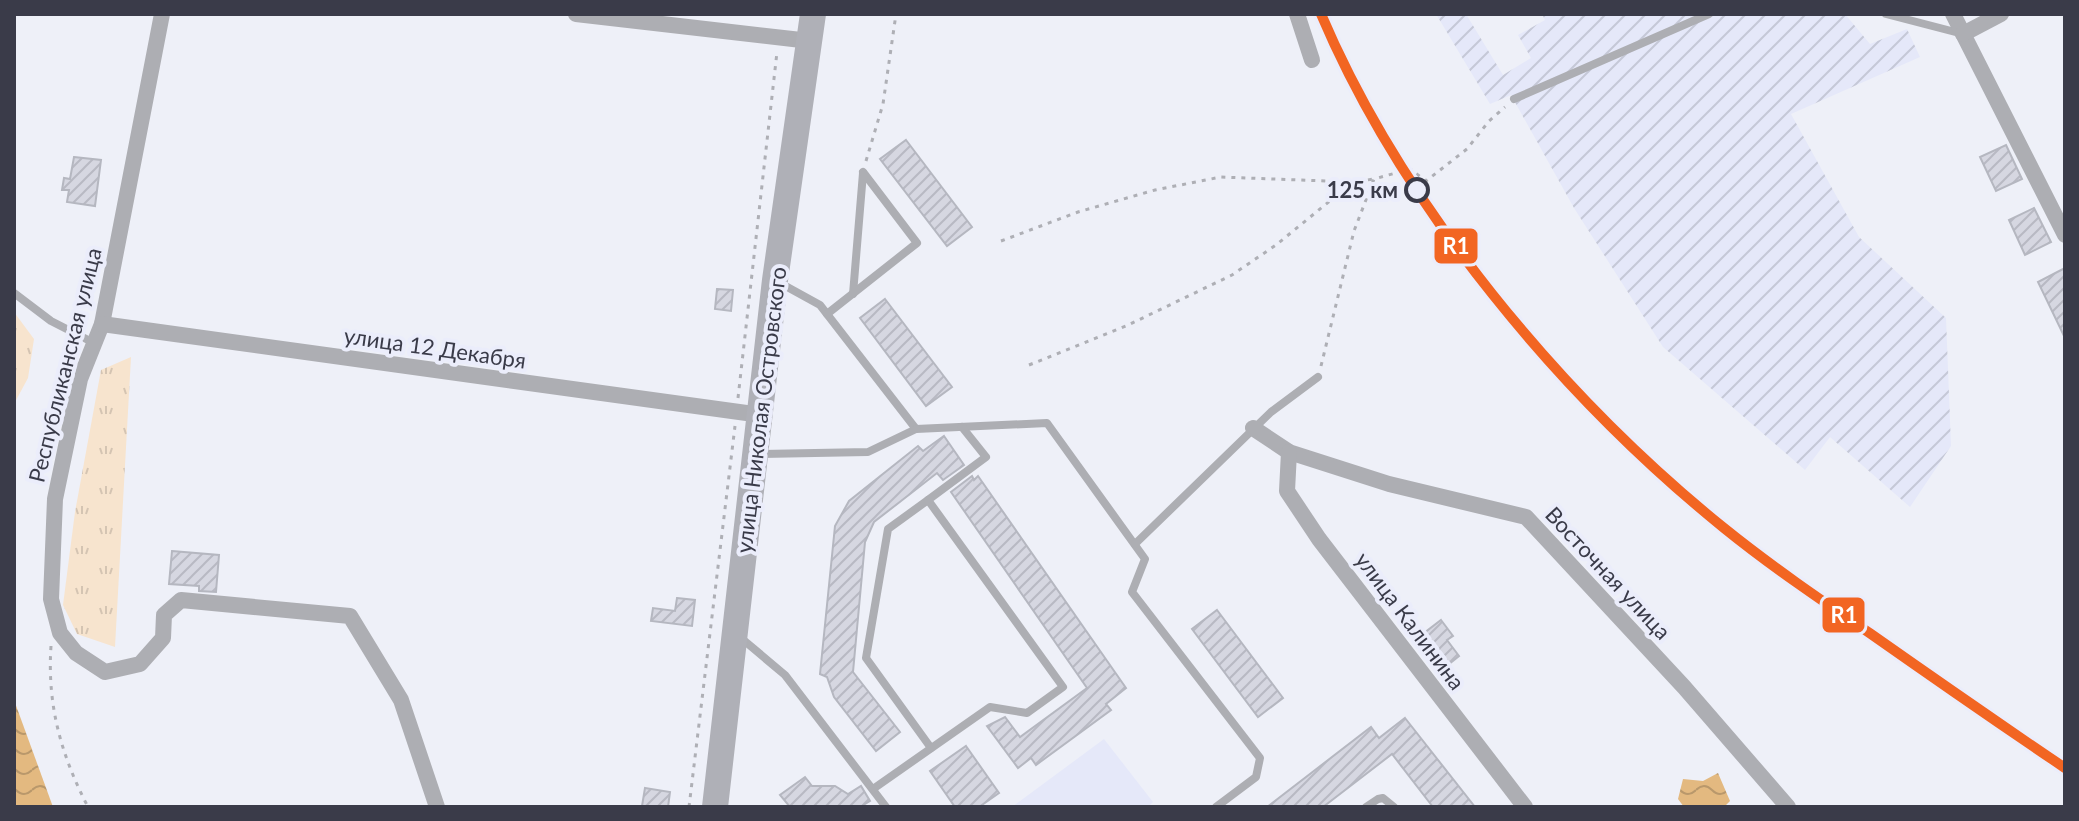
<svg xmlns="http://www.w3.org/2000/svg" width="2079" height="821" viewBox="0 0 2079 821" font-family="Lato,sans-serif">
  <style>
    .built { fill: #e5e8f9 }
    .industrial { fill: url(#industrial-furrows) }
    .grass { fill: url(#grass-tufts) }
    .water { fill: url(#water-waves) }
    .building { fill: url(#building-hatch); stroke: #b5b7c0; stroke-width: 2 }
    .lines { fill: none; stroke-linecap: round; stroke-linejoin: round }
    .path { stroke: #aeafb5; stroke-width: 3; stroke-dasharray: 4 6; stroke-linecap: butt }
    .lane { stroke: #adaeb3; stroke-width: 8 }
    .street { stroke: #adaeb3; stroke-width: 16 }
    .primary { stroke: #afb0b7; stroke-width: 26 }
    .rail-1-casing { stroke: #ebedfb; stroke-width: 16 }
    .rail-1 { stroke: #f26522; stroke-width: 10 }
    .stop-dot { fill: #ebedfb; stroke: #3a3b49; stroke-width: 4 }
    .labels { text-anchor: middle; stroke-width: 8; stroke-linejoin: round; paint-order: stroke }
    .stop-label { font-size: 22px; font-weight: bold; fill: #3a3b49; stroke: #ebedfb; text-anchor: end }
    .street-label { font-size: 22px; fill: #3a3b49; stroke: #ebedfb }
    .line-badge { stroke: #ebedfb; stroke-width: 3 }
    .badge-label { font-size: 22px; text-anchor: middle; font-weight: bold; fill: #fff }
  </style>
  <defs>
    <pattern id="industrial-furrows" width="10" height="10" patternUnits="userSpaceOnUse" patternTransform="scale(2)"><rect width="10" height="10" fill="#e5e8f9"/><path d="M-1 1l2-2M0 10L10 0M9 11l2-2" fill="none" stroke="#c5c8d7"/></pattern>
    <pattern id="grass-tufts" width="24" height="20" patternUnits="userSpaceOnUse" patternTransform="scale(2)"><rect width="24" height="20" fill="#f7e4ce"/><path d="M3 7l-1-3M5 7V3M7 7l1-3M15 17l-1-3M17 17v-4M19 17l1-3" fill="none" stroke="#d4c4b2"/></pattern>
    <pattern id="water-waves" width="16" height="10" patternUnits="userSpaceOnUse" patternTransform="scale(2)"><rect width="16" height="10" fill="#e3b980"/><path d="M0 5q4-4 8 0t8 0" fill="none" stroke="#b9986b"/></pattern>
    <pattern id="building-hatch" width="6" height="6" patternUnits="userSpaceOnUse" patternTransform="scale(2)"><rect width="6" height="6" fill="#d6d7e1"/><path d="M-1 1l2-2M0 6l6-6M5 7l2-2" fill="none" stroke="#b8b9c3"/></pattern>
  </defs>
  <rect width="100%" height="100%" fill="#eef0f8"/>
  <path class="built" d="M1104 739 1153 802 1148 807H1012Z"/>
  <path class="industrial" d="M1436 14H1466L1503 75 1531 58 1518 35 1545 20 1542 14H1845L1870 44 1907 29 1920 57 1791 114 1859 237 1946 318 1951 446 1910 507 1830 437 1805 470 1663 347 1574 208 1511 95 1490 104Z"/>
  <g class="grass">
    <path d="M14 312 34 339 28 378 14 404Z"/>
    <path d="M131 357 115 647 77 634 63 605 75 512 101 370Z"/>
  </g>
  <g class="water">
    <path d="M14 700 53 807H14Z"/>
    <path d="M1718 773 1730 801 1724 807H1684L1678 799 1683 779 1703 781Z"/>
  </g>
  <g class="building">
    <path d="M906 140 972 227 947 246 880 159Z"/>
    <path d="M2006 145 2022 179 1996 191 1980 157Z"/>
    <path d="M74 157 101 160 95 206 67 202 69 190H62L64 178 70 179Z"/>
    <path d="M2034 208 2051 242 2025 255 2009 220Z"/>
    <path d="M2065 268V338L2038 282Z"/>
    <path d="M717 289 733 290 731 311 715 309Z"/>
    <path d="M885 299 952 387 926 406 860 318Z"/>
    <path d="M944 436 964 465 943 480 937 473 874 522 865 542 853 672 900 732 876 751 834 697 827 677 820 674 835 526 849 501 918 446 923 451Z"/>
    <path d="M972 476 974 480 978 476 1126 688 1106 704 1111 710 1036 765 1031 758 1018 768 987 726 1005 717 1020 737 1087 688 951 492Z"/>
    <path d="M172 551 219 555 216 592 199 591V586L169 584Z"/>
    <path d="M677 598 695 600 692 626 651 621 653 608 675 611Z"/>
    <path d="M1217 610 1283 698 1258 717 1192 629Z"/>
    <path d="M1441 620 1453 636 1447 640 1459 656 1439 672 1415 640Z"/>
    <path d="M1405 718 1475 807H1433L1392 754 1323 807H1267L1371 727 1379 738Z"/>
    <path d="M966 746 999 793 979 807H955L930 771Z"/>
    <path d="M805 777 812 786H835L848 794 861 786 870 801 860 807H790L780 795Z"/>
    <path d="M645 788 670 792 668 807 642 806Z"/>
  </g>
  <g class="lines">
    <g class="path">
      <path d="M866 161 883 104 896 14"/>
      <path d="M1001 241 1078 212 1155 190 1221 177 1353 182"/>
      <path d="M1029 365 1126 326 1232 275 1276 245 1353 182 1374 179"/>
      <path d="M1321 366 1354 231 1374 179 1410 169 1426 181 1467 149 1489 121 1505 107"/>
      <path d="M738 398 777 52"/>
      <path d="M51 646C47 705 61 755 88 807"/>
      <path d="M689 807 735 426"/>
    </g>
    <g class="lane">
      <path d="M1886 14 1963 34"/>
      <path d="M1514 99 1709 14"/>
      <path d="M780 283 820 305 916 429 1047 423 1145 559 1132 592 1260 758 1256 777 1216 807"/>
      <path d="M14 293 51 321 94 343"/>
      <path d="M853 294 863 173"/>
      <path d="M827 314 917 243 863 172"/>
      <path d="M758 454 868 452 916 429"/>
      <path d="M928 500 888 529 866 658 931 748"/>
      <path d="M1135 544 1271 412 1318 377"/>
      <path d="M741 638 785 675 886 807"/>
      <path d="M873 789 990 707 1027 713 1063 687 928 500 986 457 962 427"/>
      <path d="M1366 807 1378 799 1383 798 1394 807"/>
    </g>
    <g class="street">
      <path d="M162 14 102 324 80 379 55 499 51 599 60 633 76 653 105 672 140 664 163 638 164 615 181 600 350 616 401 700 437 807"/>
      <path d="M576 14 810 41"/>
      <path d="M1297 14 1312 60"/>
      <path d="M1953 14 2065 235"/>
      <path d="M1963 34 2001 14"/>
      <path d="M102 324 761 415"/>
      <path d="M1253 428 1289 452 1389 484 1526 517 1684 687 1788 807"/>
      <path d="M1289 452 1287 491 1319 539 1525 807"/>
    </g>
    <path class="primary" d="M715 807 775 280 813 14"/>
    <defs>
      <path id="rail-1" d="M1321 14C1403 207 1562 397 1724 528 1771 566 1821 600 1871 634 1935 679 2000 724 2065 768"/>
    </defs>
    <use href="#rail-1" class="rail-1-casing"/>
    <use href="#rail-1" class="rail-1"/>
  </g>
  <circle class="stop-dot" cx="1417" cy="190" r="11"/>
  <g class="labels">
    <g class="stop-label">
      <text x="1398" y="198">125 км</text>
    </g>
    <g class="street-label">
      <text transform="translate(435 348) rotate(8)" y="8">улица 12 Декабря</text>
      <text transform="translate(65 365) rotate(-76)" y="8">Республиканская улица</text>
      <text transform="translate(761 410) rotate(-83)" y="8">улица Николая Островского</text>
      <text transform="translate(1608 573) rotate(47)" y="8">Восточная улица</text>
      <text transform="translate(1410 621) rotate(53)" y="8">улица Калинина</text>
    </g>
  </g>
  <g class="line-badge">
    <rect x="1433" y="227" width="46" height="38" rx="8" fill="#f26522"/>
    <rect x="1821" y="596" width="45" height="38" rx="8" fill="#f26522"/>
  </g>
  <g class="badge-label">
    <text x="1456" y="254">R1</text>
    <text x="1844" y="623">R1</text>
  </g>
  <rect width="2079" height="821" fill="none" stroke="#3a3b49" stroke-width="32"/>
</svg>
